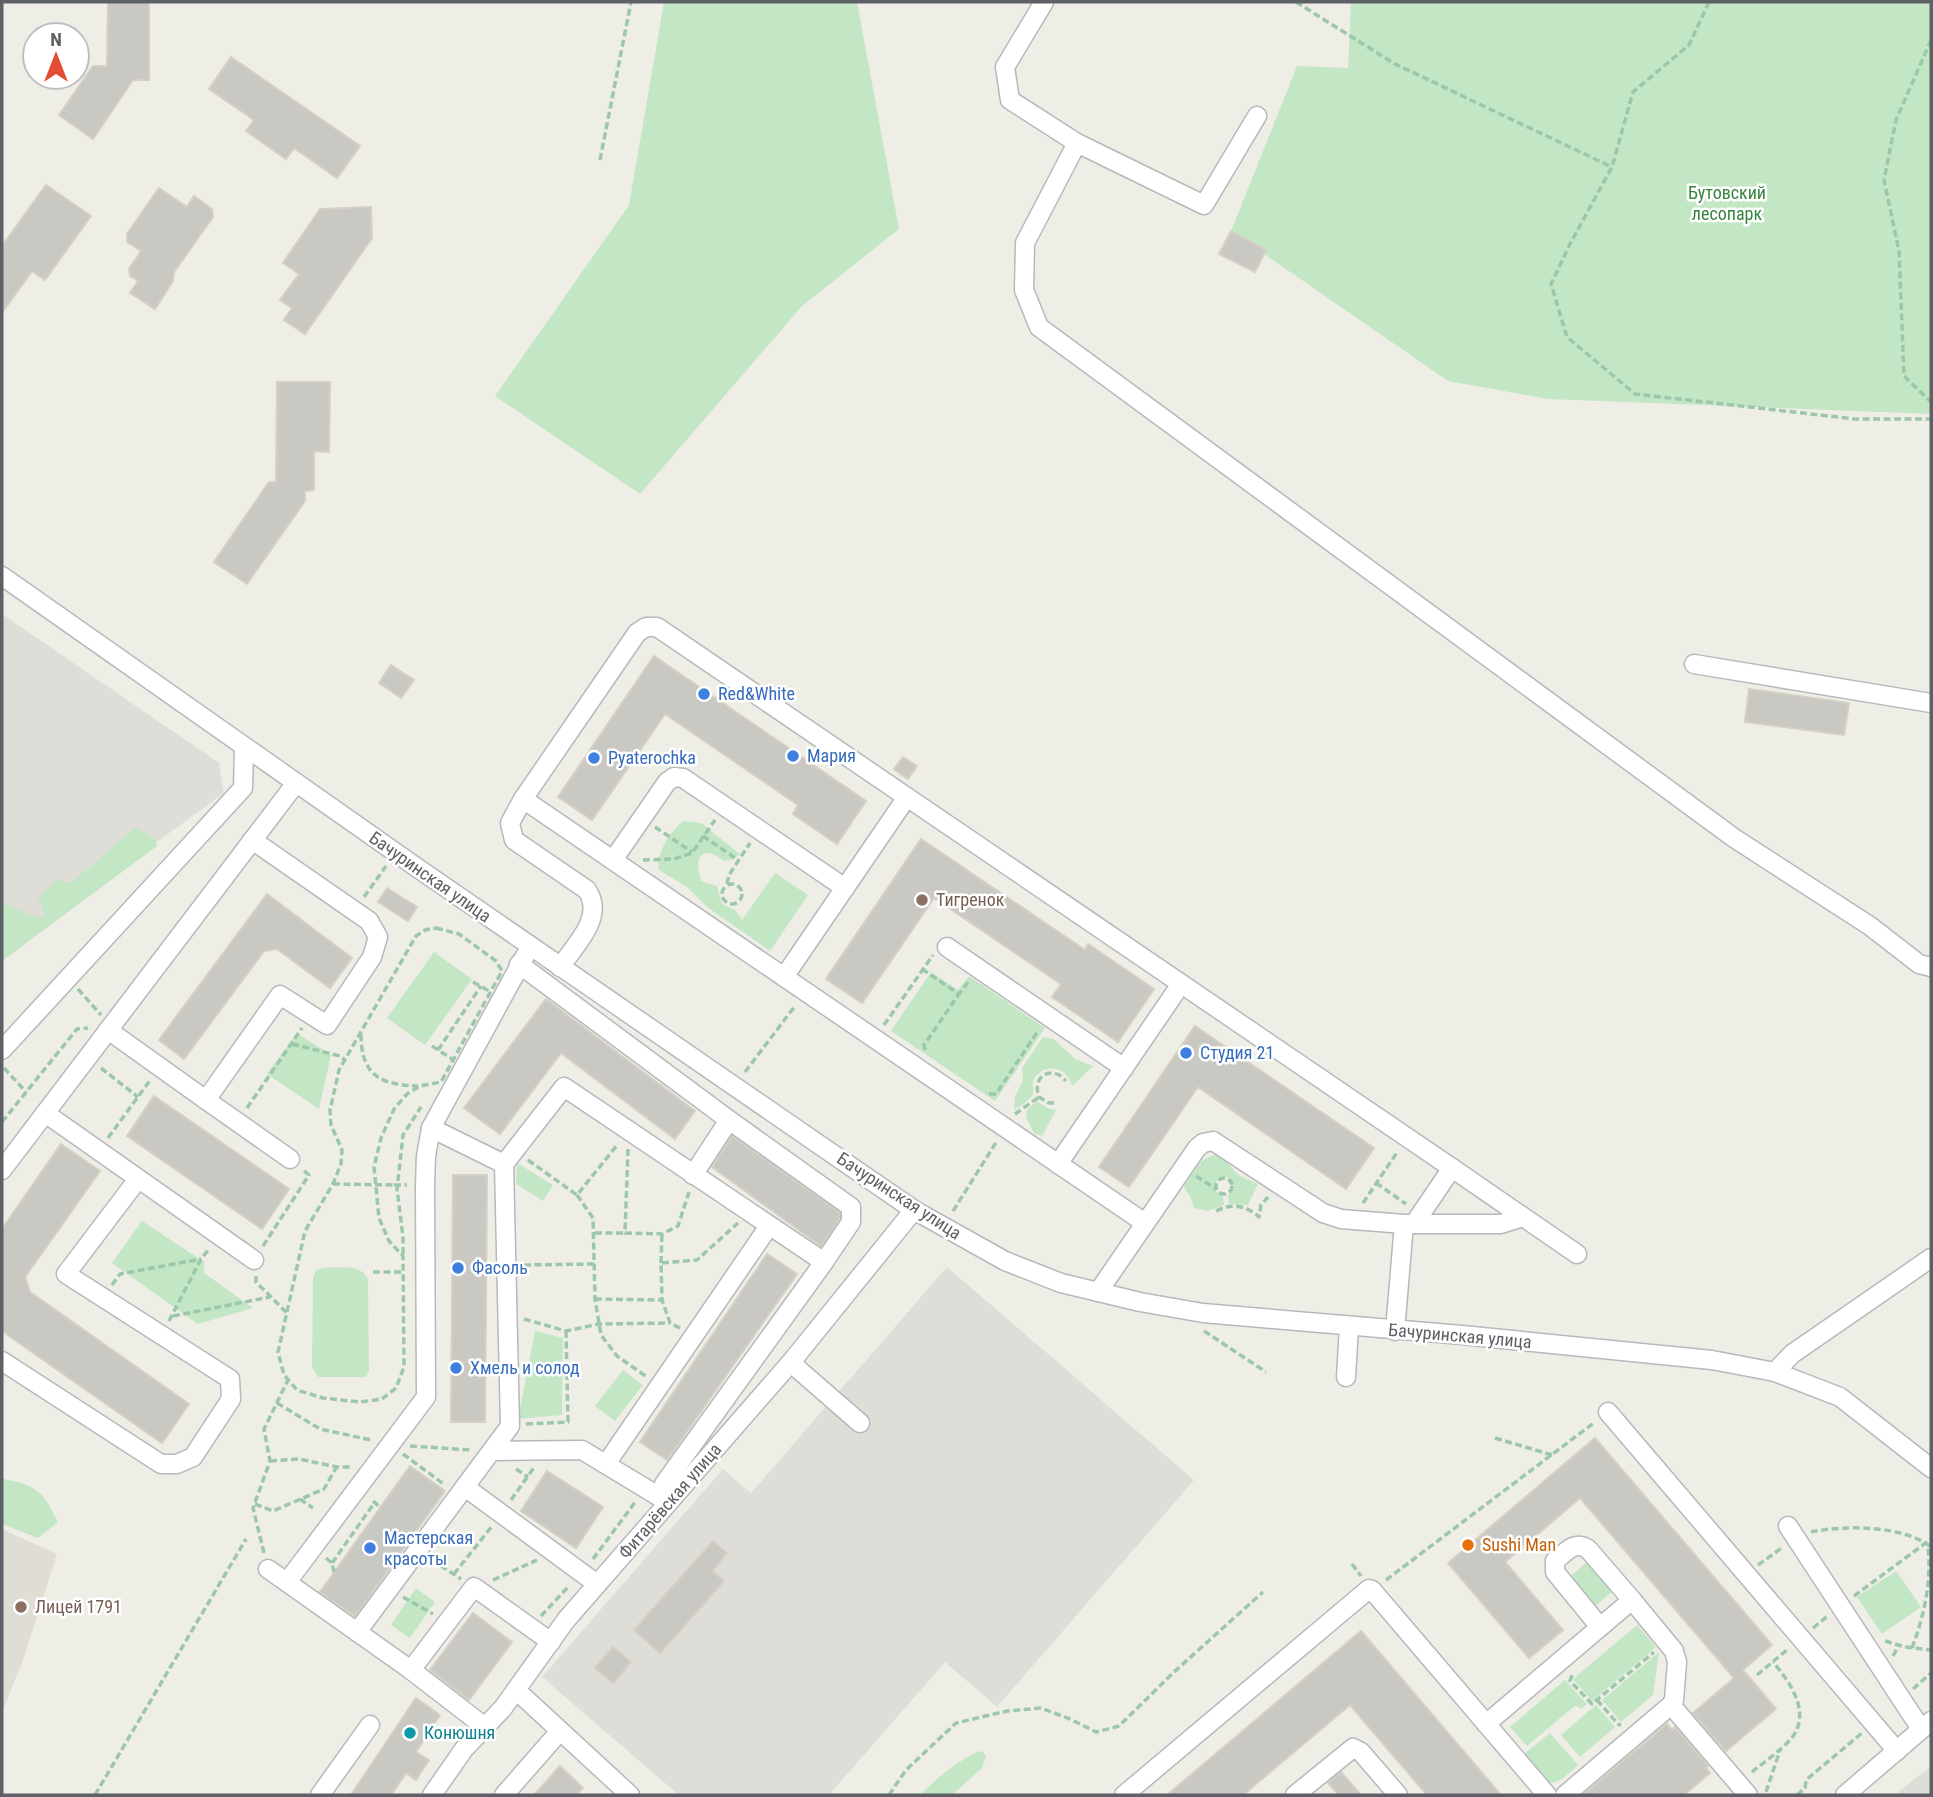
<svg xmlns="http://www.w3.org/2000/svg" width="1933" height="1797" viewBox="0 0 1933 1797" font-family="'Roboto Condensed',sans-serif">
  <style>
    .industrial { fill: #deddd8 }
    .education { fill: #dfddd4 }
    .green { fill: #c3e6c5 }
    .building { fill: #cac8c3; stroke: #d4d0c4; stroke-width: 2 }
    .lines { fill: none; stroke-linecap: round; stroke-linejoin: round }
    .minor-casing { stroke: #b6b8bc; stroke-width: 21 }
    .path { stroke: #9cc7ab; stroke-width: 3.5; stroke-dasharray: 7 3.5; stroke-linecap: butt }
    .minor { stroke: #fff; stroke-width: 18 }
    .path-bridge { stroke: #9cc7ab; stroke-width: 3.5; stroke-dasharray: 7 3.5; stroke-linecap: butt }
    .shop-dot { fill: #3f7fe0; stroke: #fff; stroke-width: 2.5 }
    .education-dot { fill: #8d6e63; stroke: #fff; stroke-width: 2.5 }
    .food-dot { fill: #e8710a; stroke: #fff; stroke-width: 2.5 }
    .culture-dot { fill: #0f9aa8; stroke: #fff; stroke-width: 2.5 }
    .labels { text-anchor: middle; stroke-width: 5; stroke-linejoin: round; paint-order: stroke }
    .park-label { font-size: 18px; fill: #36843f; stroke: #fff }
    .shop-label { font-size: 18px; fill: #366cbe; stroke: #fff; text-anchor: start }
    .street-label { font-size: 18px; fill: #5d6166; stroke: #fff }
    .education-label { font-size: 18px; fill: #785e54; stroke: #fff; text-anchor: start }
    .food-label { font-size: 18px; fill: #c56008; stroke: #fff; text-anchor: start }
    .culture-label { font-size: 18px; fill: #0d838f; stroke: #fff; text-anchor: start }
  </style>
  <rect width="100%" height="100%" fill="#efeee6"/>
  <g class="industrial">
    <path d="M2 614 219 763 224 793 2 955Z"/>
    <path d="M947 1267 1194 1480 997 1707 945 1662 829 1795H679L542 1677 723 1469 751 1493Z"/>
    <path d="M1931 1766V1795H1895Z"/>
  </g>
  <path class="education" d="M2 1529 57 1554 23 1660 2 1712Z"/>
  <g class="green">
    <path d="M664 2H857L899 229 802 306 640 494 495 396 629 205Z"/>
    <path d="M1351 2H1931V414L1548 399 1448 381 1231 231 1297 66 1348 68Z"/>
    <path d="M684 821 701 823 740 854 733 859 724 861C719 859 714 853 709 853 693 853 699 872 701 881L717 886 722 904 735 910 742 920 775 873 808 895 770 951 707 907 687 887 659 870C654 857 672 828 684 821Z"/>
    <path d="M136 827 154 838 157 846 2 961V903L35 917 46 916 38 899 56 880 71 883Z"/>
    <path d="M434 952 472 979 425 1045 387 1018Z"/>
    <path d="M931 972 958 990 969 976 1045 1028 995 1101 891 1031Z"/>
    <path d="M297 1033 331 1055 319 1109 267 1074Z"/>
    <path d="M1043 1037 1054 1039 1075 1059 1093 1066 1072 1086C1067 1066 1044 1062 1033 1080V1095L1024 1104 1014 1110 1015 1097 1023 1080 1022 1068Z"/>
    <path d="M1037 1101 1047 1108 1056 1110 1042 1136 1034 1133 1026 1117 1027 1110Z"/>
    <path d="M1216 1155 1222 1156 1238 1175 1258 1184 1248 1205 1229 1204 1228 1195 1232 1191 1234 1185 1229 1178 1223 1176 1216 1182C1213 1188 1216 1194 1223 1196L1224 1205 1208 1211 1194 1208 1191 1198 1184 1187C1193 1174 1199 1157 1216 1155Z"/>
    <path d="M517 1163 553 1185 543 1201 516 1184Z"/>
    <path d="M142 1221 204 1262V1273L253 1308 198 1324 112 1263Z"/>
    <path d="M322 1268C337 1268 363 1263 368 1280L369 1371 366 1377H318L312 1367 313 1277 316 1271Z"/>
    <path d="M535 1331 563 1338 562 1415 518 1419Z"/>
    <path d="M623 1370 643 1385 615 1421 595 1406Z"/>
    <path d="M2 1478C9 1481 16 1481 24 1484 45 1492 48 1504 58 1522L38 1538 2 1524Z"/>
    <path d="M1588 1561 1614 1590 1595 1606 1570 1577Z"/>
    <path d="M1896 1571 1921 1607 1882 1634 1857 1597Z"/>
    <path d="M416 1588 435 1602 410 1638 391 1625Z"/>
    <path d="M1637 1625 1656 1647 1592 1701 1573 1679Z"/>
    <path d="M1659 1652 1653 1695 1621 1722 1602 1700Z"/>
    <path d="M1565 1680 1587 1704 1581 1709 1577 1706 1572 1708 1527 1746 1510 1727Z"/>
    <path d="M1596 1705 1615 1727 1580 1757 1561 1735Z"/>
    <path d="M1550 1733 1578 1765C1569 1772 1560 1785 1548 1782L1524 1754Z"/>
    <path d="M982 1751 986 1756 982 1768 952 1795H921C931 1782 966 1754 982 1751Z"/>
  </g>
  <g class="building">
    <path d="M108 2H149V80H133L93 139 59 115 93 66H107Z"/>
    <path d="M231 57 360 146 337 178 294 148 286 159 246 131 254 120 209 89Z"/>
    <path d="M46 185 91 216 45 280 32 271 2 313V246Z"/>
    <path d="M159 188 187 207 194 196 212 209 213 217 174 272 173 281 155 309 130 293 138 281 130 276 129 269 141 251 127 242V234Z"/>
    <path d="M371 207 372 238 305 334 284 320 292 308 280 300 299 274 283 263 320 209Z"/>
    <path d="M1231 231 1266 250 1255 272 1219 254Z"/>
    <path d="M277 382H330L329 452 314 451V490L305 491V501L247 584 214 562 269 482H276Z"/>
    <path d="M654 656 866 801 837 844 793 814 798 805 665 714 592 820 558 797Z"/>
    <path d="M391 665 414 680 401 698 379 683Z"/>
    <path d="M1749 689 1849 703 1844 735 1745 722Z"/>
    <path d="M903 757 917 766 908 779 894 769Z"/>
    <path d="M921 839 1085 950 1088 944 1154 989 1118 1042 1052 997 1061 984 934 898 862 1003 826 979Z"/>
    <path d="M387 888 417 907 408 921 378 902Z"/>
    <path d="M267 894 352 958 330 988 277 949 264 951 184 1059 159 1040Z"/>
    <path d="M546 999 695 1111 675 1139 561 1053 500 1134 464 1108Z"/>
    <path d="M1195 1026 1374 1148 1346 1189 1198 1087 1129 1187 1099 1167Z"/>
    <path d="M154 1096 289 1189 262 1229 127 1136Z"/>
    <path d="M732 1136 840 1213V1219L821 1246 712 1167Z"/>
    <path d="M61 1144 100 1171 25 1277 30 1292 189 1404 162 1443 2 1331V1229Z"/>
    <path d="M453 1175H487L485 1422H451Z"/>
    <path d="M767 1254 797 1274 667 1460 640 1442Z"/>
    <path d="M1595 1438 1772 1645 1743 1670 1776 1709 1726 1751 1693 1713 1734 1678 1580 1498 1505 1562 1563 1630 1529 1658 1448 1563Z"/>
    <path d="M410 1466 445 1491 355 1616 320 1592Z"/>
    <path d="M547 1471 603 1507 576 1548 521 1511Z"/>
    <path d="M713 1541 727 1553 712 1571 724 1581 660 1653 634 1630Z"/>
    <path d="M473 1613 512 1642 469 1700 430 1670Z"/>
    <path d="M1361 1631 1501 1795H1427L1350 1705 1243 1795H1167Z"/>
    <path d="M613 1647 631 1662 613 1683 595 1668Z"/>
    <path d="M416 1698 440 1715 416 1752 429 1760 416 1780 406 1773 391 1795H351Z"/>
    <path d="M1667 1724 1672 1730 1675 1727 1708 1766 1706 1768 1710 1773 1684 1795H1583Z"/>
    <path d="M560 1766 583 1788 576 1795H534Z"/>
    <path d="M1341 1772 1361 1795H1339L1328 1783Z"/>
  </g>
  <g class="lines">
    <defs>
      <g id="minor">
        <path d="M1044 2 1005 67 1010 100 1077 143 1204 205 1257 116"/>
        <path d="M1077 143 1025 243 1024 290 1039 327 1734 838 1870 926 1919 964 1931 967"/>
        <path d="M2 576 419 869 914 1210 1005 1261 1061 1283 1140 1302 1203 1313 1462 1335 1712 1360 1775 1372 1840 1397 1931 1468"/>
        <path d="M1694 664 1931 703"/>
        <path d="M523 799 637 633 646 627H657L1452 1168 1414 1224"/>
        <path d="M613 860 667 782 674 777 683 778 845 888"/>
        <path d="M947 947 1124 1068"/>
        <path d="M519 964 729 1120 851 1207V1222L824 1262 664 1484 668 1502"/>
        <path d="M560 967C576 944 605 917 587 890L514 840 510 823 523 799 1145 1223"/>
        <path d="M784 977 907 797"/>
        <path d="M108 1030 206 1100 280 995 327 1025 372 957 378 937 369 921 252 840"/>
        <path d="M2 1050 243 788 244 747"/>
        <path d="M206 1100 290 1159"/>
        <path d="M45 1113 254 1260"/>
        <path d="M504 1164 564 1087 824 1262"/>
        <path d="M1058 1164 1181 984"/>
        <path d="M1452 1168 1577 1254"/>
        <path d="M2 1170 296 783"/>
        <path d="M693 1175 729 1120"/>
        <path d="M1407 1224H1501L1523 1217"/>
        <path d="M1098 1292 1197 1148 1203 1143 1213 1141 1323 1213 1341 1219 1404 1224 1395 1331"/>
        <path d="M2 1361 161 1464H177L193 1457 231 1399 230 1379 66 1274 138 1179"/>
        <path d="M792 1361 799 1370 860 1423"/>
        <path d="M1775 1372 1792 1354 1931 1258"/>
        <path d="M1346 1377 1349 1327"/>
        <path d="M1608 1412 1897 1751"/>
        <path d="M492 1451 582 1450 668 1502"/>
        <path d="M606 1464 769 1226"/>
        <path d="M465 1487 597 1584"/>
        <path d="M1788 1526 1921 1729"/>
        <path d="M268 1569 411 1670 485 1727"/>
        <path d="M287 1582 426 1397 425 1186 426 1156 431 1128 525 956"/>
        <path d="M357 1632 510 1426 504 1164 431 1128"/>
        <path d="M411 1670 474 1587 551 1642"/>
        <path d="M516 1690 630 1795"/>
        <path d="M1671 1705 1748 1795"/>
        <path d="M1486 1724 1632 1600 1588 1549C1574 1540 1566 1552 1555 1561V1572L1600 1627"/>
        <path d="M320 1795 370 1725"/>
        <path d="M432 1795 464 1749 503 1708 566 1620 792 1361 914 1210"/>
        <path d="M504 1795 560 1731"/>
        <path d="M1124 1795 1369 1589 1372 1590 1547 1795"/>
        <path d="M1295 1795 1353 1748 1361 1752 1398 1795"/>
        <path d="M1565 1795 1671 1705 1674 1700 1677 1662 1674 1651 1632 1600"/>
        <path d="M1845 1795 1931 1721"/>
      </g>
    </defs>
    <use href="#minor" class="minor-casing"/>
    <g class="path">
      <path d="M1296 2 1395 64 1612 167"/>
      <path d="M1709 2 1689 45 1633 92 1612 167 1570 244 1551 284 1567 337 1635 394 1855 419H1931"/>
      <path d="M1931 40 1896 120 1884 180 1899 251 1904 376 1931 402"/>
      <path d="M600 160 631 2"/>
      <path d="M655 827 692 852"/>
      <path d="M703 836 738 860"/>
      <path d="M643 860 674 859 692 853 715 820"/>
      <circle cx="732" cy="894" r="10"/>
      <path d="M727 884 729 875 750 843"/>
      <path d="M364 897 386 866"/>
      <path d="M436 928 459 934 496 961 502 971 441 1082 420 1086 407 1094 394 1109 381 1138 374 1167 379 1218 389 1241 403 1256 404 1367 396 1388 382 1399 360 1402 323 1398 297 1390 284 1375 278 1352 305 1231 333 1184 341 1164 342 1150 331 1125 330 1110 339 1070 416 936 425 930Z"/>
      <path d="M922 969 959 994 969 981"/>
      <path d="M473 982 489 991"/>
      <path d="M78 989 101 1015"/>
      <path d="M884 1025 933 955"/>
      <path d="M361 1034C361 1075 380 1085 418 1086"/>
      <path d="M292 1044 340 1056 345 1060"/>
      <path d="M432 1046 452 1059"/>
      <path d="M438 1050 481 986"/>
      <path d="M925 1050 924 1045 959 994"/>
      <path d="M4 1068 26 1092"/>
      <path d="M101 1068 138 1097"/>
      <path d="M745 1072 795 1006"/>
      <path d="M989 1094H996L1038 1031"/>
      <path d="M1054 1103H1049L1039 1097C1031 1076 1052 1064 1066 1081"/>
      <path d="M247 1108 302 1028"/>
      <path d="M1015 1114 1039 1097"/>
      <path d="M2 1122 77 1029 88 1028"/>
      <path d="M108 1138 151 1079"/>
      <path d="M628 1149 625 1233 662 1234 678 1226 689 1192"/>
      <path d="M528 1160 577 1195 618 1144"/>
      <path d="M1196 1176 1216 1189"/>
      <circle cx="1224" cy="1186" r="8"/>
      <path d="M1376 1183 1406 1204"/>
      <path d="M333 1184 394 1185"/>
      <path d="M577 1195 593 1218 595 1299 601 1335 617 1356 647 1377"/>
      <path d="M1363 1203 1398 1151"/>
      <path d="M953 1211 997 1141"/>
      <path d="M1216 1211C1232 1203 1246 1205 1259 1217L1261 1205 1268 1197"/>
      <path d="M595 1233H625"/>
      <path d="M263 1246 309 1175 302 1169"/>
      <path d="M403 1254V1237L397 1189 403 1135 421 1107"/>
      <path d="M661 1263 662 1234"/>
      <path d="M524 1265 595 1264"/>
      <path d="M373 1272H403"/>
      <path d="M256 1276V1282L287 1313"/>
      <path d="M112 1285 120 1274 201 1259"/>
      <path d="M595 1299 662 1300"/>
      <path d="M173 1316 270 1297"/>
      <path d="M524 1319 566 1331 599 1324 670 1323"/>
      <path d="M169 1321 201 1259 209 1249"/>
      <path d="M680 1328 670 1323 662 1300 661 1263 697 1260 738 1223"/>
      <path d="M1204 1331 1266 1372"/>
      <path d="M277 1403 320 1429 371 1440"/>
      <path d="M526 1424 568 1422 566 1331"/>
      <path d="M1495 1438 1552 1455"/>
      <path d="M410 1446 472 1450"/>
      <path d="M403 1454 445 1485"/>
      <path d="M270 1461 299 1459 337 1467H351"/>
      <path d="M516 1469 528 1477"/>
      <path d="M300 1499 313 1508"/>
      <path d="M511 1500 535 1466"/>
      <path d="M373 1501 380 1507"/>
      <path d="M255 1504 273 1511 324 1489 336 1468"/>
      <path d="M1811 1532C1845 1525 1903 1525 1931 1547"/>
      <path d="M264 1553 253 1508 270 1461 264 1429 288 1380"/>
      <path d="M326 1558 332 1563 334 1572"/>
      <path d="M593 1559 636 1501"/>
      <path d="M432 1560 461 1579"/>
      <path d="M332 1563 375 1502"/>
      <path d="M1352 1564 1361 1576"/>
      <path d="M1758 1565 1783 1547"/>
      <path d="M454 1574 492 1526"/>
      <path d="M493 1580 537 1560"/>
      <path d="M1386 1580 1595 1422"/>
      <path d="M1854 1596 1931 1539"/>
      <path d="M403 1597 433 1614"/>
      <path d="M541 1616 569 1586"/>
      <path d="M1813 1628 1829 1615"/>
      <path d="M1885 1641 1905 1647 1931 1650"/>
      <path d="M1912 1648C1924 1616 1932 1581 1928 1546"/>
      <path d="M1893 1656 1899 1645"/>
      <path d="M1572 1675 1570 1681 1592 1704 1654 1652"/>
      <path d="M1757 1675 1788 1649"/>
      <path d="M1913 1689 1931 1673"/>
      <path d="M1597 1700 1618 1724 1621 1725"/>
      <path d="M1752 1772C1764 1762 1779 1752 1790 1740 1813 1714 1790 1682 1773 1662"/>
      <path d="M1766 1792 1780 1750"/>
      <path d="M95 1795 246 1539"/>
      <path d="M889 1795 906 1770 956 1723 1007 1711 1041 1708 1070 1719 1096 1732 1119 1726 1174 1672 1263 1592"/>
      <path d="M1797 1795 1805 1788 1806 1780 1862 1733"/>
    </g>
    <use href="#minor" class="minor"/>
    <path class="path-bridge" d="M394 1185H407"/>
  </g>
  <g class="shop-dot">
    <circle cx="704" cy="694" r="7"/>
    <circle cx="793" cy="756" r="7"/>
    <circle cx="594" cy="758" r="7"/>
    <circle cx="1186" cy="1053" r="7"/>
    <circle cx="458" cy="1268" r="7"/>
    <circle cx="456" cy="1368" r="7"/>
    <circle cx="370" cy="1548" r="7"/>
  </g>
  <g class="education-dot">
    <circle cx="922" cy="900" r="7"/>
    <circle cx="21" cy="1607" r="7"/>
  </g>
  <circle class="food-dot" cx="1468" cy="1545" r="7"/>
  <circle class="culture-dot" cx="410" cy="1733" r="7"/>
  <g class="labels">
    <g class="park-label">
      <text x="1727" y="199">Бутовский<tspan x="1727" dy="21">лесопарк</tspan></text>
    </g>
    <g class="shop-label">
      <text x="718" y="700">Red&amp;White</text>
      <text x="807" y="762">Мария</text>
      <text x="608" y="764">Pyaterochka</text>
      <text x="1200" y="1059">Студия 21</text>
      <text x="472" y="1274">Фасоль</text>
      <text x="470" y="1374">Хмель и солод</text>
      <text x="384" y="1544">Мастерская<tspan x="384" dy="21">красоты</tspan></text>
    </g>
    <g class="street-label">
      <text transform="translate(430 877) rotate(35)" y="6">Бачуринская улица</text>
      <text transform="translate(899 1196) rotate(33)" y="6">Бачуринская улица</text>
      <text transform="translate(1460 1336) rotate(5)" y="6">Бачуринская улица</text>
      <text transform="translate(670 1501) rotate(-49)" y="6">Фитарёвская улица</text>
    </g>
    <g class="education-label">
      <text x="936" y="906">Тигренок</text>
      <text x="35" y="1613">Лицей 1791</text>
    </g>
    <g class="food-label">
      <text x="1482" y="1551">Sushi Man</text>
    </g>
    <g class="culture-label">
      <text x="424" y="1739">Конюшня</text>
    </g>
  </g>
  <rect width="1933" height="1797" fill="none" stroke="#5d6166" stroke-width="7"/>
  <g transform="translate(56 56)"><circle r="33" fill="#ffffff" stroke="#bec0c2" stroke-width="2"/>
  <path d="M0-5L12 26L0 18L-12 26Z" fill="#e64d35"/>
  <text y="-10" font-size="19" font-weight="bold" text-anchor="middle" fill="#5d6166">N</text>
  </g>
</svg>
